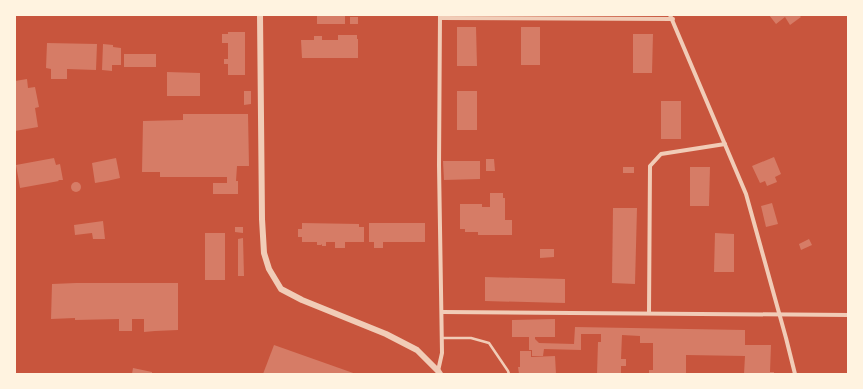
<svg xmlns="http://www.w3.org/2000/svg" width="863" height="389" viewBox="0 0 863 389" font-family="'Sofia Sans Condensed',sans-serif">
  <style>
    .building { fill: #d67c66 }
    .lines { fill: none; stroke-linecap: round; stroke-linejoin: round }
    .service { stroke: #f1ccb7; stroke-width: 2.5 }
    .minor { stroke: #f1ccb7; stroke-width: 4 }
    .tertiary { stroke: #f1ccb7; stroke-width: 6 }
  </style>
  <rect width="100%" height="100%" fill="#c8553d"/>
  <g class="building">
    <rect x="317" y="15" width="28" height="9"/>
    <path d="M769 15H799L801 17 790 25 785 17 776 24Z"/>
    <rect x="350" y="17" width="8" height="7"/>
    <path d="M457 27H476L477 66H457Z"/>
    <rect x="521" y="27" width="19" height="38"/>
    <path d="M228 32H245V75H228V64H224V59H228V43H222V34H228Z"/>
    <path d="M633 34H653L652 73H633Z"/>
    <path d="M338 35H357V39H358V58H302L301 40H314V36H322V40H338Z"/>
    <path d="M47 43 97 44 96 70 67 69V79H51V69L46 68Z"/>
    <path d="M103 44 113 45V47L121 48V65H112V71L102 70Z"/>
    <rect x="124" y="54" width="32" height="13"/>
    <path d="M167 72 200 73V96H167Z"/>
    <path d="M27 79 28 88 35 87 39 107 35 108 38 127 15 131V81Z"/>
    <path d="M244 91H251V104L244 105Z"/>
    <rect x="457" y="91" width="20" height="39"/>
    <rect x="661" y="101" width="20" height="38"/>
    <path d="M183 114H248L249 166H237L236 181H238V194H213V183H227V177H160V172H142L143 121 183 120Z"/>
    <path d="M774 157 781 174 775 177 777 182 767 186 765 181 760 183 752 166Z"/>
    <path d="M54 158 56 165 60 164 63 180H58L59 181 20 188 16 165Z"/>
    <path d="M116 158 120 178 107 181 105 172 107 181 95 183 92 163Z"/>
    <path d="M486 159H494L495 171H486Z"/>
    <path d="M443 161H480V179L444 180Z"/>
    <rect x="623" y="167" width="11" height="6"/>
    <path d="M690 167H710L709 206H690Z"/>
    <circle cx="76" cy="187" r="5"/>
    <path d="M490 193H503V198H505V220H512V235H478V232H465V229H460V204H482V207H490Z"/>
    <path d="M772 203 778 224 766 227 761 206Z"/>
    <path d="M613 208H637L635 284 612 283Z"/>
    <path d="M103 221 105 239H93L92 233 75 235 74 225Z"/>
    <path d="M302 223 359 224V227H364V242H345V248H335V242H326V246H322V244L321 245H317V242H302V237H298V229H302Z"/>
    <path d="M369 223H425V242H383V248H374V242H369Z"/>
    <path d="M235 227H243V233L235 232Z"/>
    <rect x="205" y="233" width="20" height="47"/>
    <path d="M715 233 734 234V272H714Z"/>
    <path d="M243 238 244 276H238V239Z"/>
    <path d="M809 239 812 245 801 250 799 244Z"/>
    <path d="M540 249H554V257L540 258Z"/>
    <path d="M485 277 565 279V303L485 301Z"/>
    <path d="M76 283H178V330L155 331V314V331L144 332V319H132V331H119V319L75 320V318L51 319 52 284Z"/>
    <path d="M555 319V337H535V339L539 343 574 344 575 327 745 330V345H771L770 372H774V374H744L745 356 686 355V374H649V370H653V343H640V336L622 335 621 359H626V366H621V374H597L598 342H601V334H581V350L544 349 543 356H532V350H529V337H512V320Z"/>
    <path d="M274 345 356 374H263Z"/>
    <path d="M520 351H531V357L555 356 556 374H519L518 367H520Z"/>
    <path d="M133 368 152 372V374H132Z"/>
  </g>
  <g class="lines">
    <path class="service" d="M442 338H471L489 343 508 371 509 374"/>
    <g class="minor">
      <path d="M670 15 746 194 786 338 795 374"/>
      <path d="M440 18 673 19"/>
      <path d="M442 312 848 315"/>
      <path d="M649 313 650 166 661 154 725 144"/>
      <path d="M438 371 442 353 439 165 440 15"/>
    </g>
    <path class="tertiary" d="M260 15 262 219 264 253 269 269 281 289 302 300 386 334 417 350 438 371 440 374"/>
  </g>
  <rect width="863" height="389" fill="none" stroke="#fff3e0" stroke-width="32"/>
</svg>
